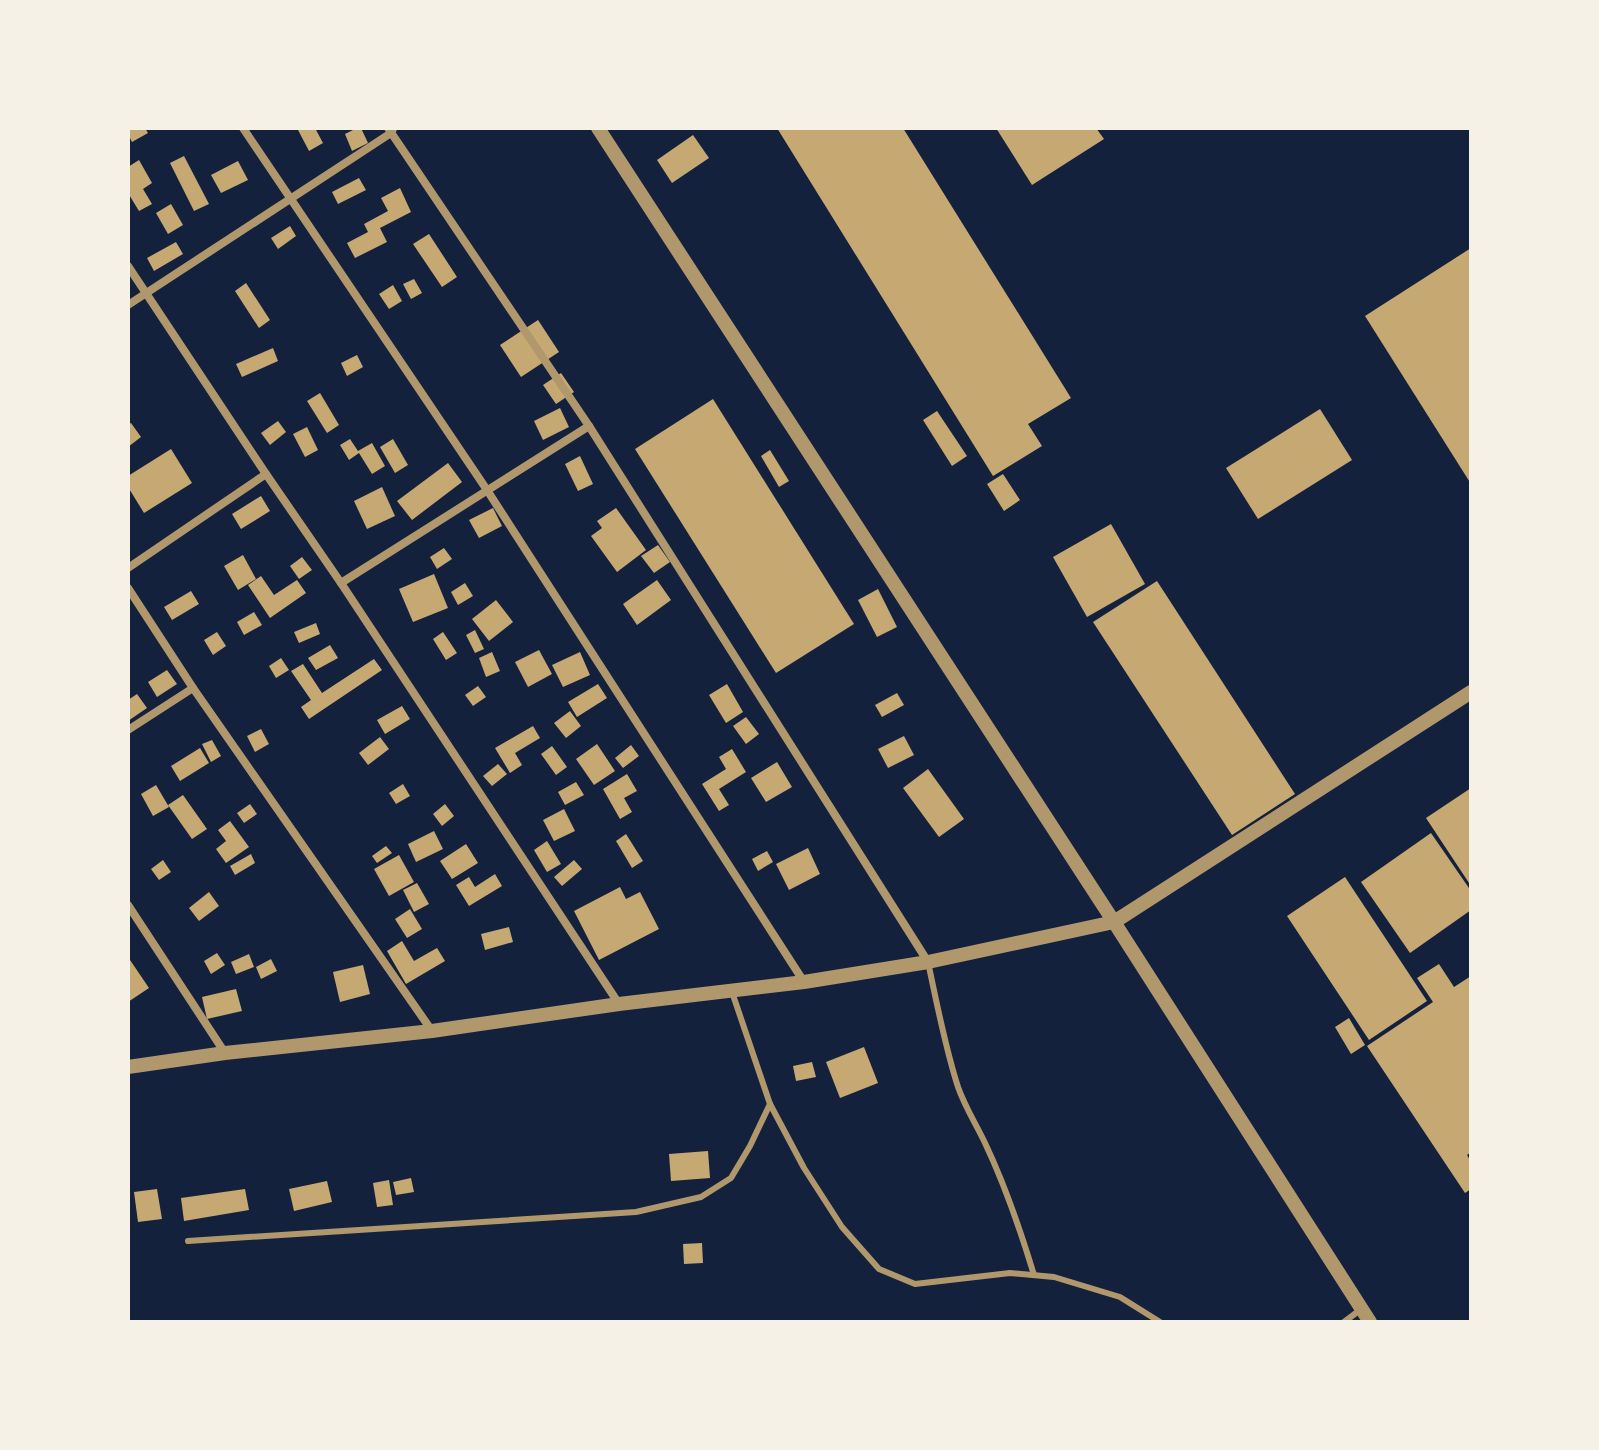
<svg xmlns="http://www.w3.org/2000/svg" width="1599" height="1450" viewBox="0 0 1599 1450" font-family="Barlow,sans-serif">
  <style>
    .building { fill: #c6a872 }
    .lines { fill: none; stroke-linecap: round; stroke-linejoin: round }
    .service { stroke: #b1986c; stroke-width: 6 }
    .minor { stroke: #b1986c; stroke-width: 8 }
    .tertiary { stroke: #b1986c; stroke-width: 14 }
  </style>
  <rect width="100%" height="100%" fill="#14213d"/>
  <g class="building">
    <path d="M128 128H145L148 133 132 142 128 134Z"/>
    <path d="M297 128H315L323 143 309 151Z"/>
    <path d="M357 128H361L368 143 352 151 345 134Z"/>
    <path d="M777 128H903L1071 398 1028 424 1042 446 993 476Z"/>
    <path d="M996 128H1096L1104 139 1032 185Z"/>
    <path d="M693 135 709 158 672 183 657 160Z"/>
    <path d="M184 156 209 204 194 211 170 163Z"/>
    <path d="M139 160 152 183 143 189 152 204 139 211 128 193V167Z"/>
    <path d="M238 161 248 180 221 193 211 175Z"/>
    <path d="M359 178 366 190 338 204 332 192Z"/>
    <path d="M400 188 411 212 380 228 387 242 355 258 347 243 368 232 364 224 388 211 381 198Z"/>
    <path d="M171 204 183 225 168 234 156 213Z"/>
    <path d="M290 226 296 236 278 249 271 238Z"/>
    <path d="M429 234 457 277 442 287 413 244Z"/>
    <path d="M176 242 183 254 154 271 147 258Z"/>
    <path d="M1471 248V484L1365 316Z"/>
    <path d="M414 279 422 293 411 299 403 284Z"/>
    <path d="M246 283 270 320 259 328 235 291Z"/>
    <path d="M393 285 402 301 389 309 379 294Z"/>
    <path d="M538 320 559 352 521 377 500 345Z"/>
    <path d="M273 348 278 361 242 377 236 364Z"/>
    <path d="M357 355 363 367 347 376 341 363Z"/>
    <path d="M561 373 574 392 556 404 543 385Z"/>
    <path d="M320 393 339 425 327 433 307 401Z"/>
    <path d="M713 399 854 624 776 673 635 449Z"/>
    <path d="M560 408 569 427 543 440 534 421Z"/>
    <path d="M1320 409 1352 460 1258 519 1226 468Z"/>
    <path d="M937 411 967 456 952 466 923 420Z"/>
    <path d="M278 421 286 432 270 445 261 433Z"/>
    <path d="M131 423 141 437 128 447V425Z"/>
    <path d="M307 427 318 450 305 457 293 434Z"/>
    <path d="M350 439 358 451 372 443 385 466 372 474 359 453 349 460 340 445Z"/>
    <path d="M393 439 408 465 395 473 380 447Z"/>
    <path d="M171 449 192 483 144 513 128 487V476Z"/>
    <path d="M770 450 789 481 779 487 761 456Z"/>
    <path d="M580 456 593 484 578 491 565 464Z"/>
    <path d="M448 463 462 482 412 520 397 501Z"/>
    <path d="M1003 474 1020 500 1004 511 987 484Z"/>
    <path d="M382 487 395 516 367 529 354 501Z"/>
    <path d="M261 496 270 511 241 529 232 514Z"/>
    <path d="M493 508 502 526 479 538 469 520Z"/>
    <path d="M616 508 646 550 617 572 591 536 602 528 597 521Z"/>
    <path d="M1111 524 1145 584 1087 617 1053 557Z"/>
    <path d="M658 545 670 562 654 573 641 556Z"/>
    <path d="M444 548 452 559 437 569 430 557Z"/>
    <path d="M243 555 256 579 238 590 224 566Z"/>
    <path d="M302 557 312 570 299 579 290 566Z"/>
    <path d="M434 574 448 608 413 622 399 589Z"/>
    <path d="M261 576 274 595 297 580 306 593 270 618 248 585Z"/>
    <path d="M657 580 671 600 637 625 623 604Z"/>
    <path d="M1157 581 1295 794 1232 835 1093 622Z"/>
    <path d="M465 583 473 596 458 605 451 592Z"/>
    <path d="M878 589 897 627 877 637 858 600Z"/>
    <path d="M191 591 199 604 172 620 164 607Z"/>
    <path d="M496 600 513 622 489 641 472 619Z"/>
    <path d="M254 612 262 625 244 635 237 622Z"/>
    <path d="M316 623 320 634 299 643 294 632Z"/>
    <path d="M475 630 484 649 475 653 466 635Z"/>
    <path d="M217 632 226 646 213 655 204 640Z"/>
    <path d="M443 632 457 653 446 660 433 639Z"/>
    <path d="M330 645 338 658 316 670 308 658Z"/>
    <path d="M539 650 552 674 528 687 515 662Z"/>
    <path d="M492 652 500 671 486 677 479 658Z"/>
    <path d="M580 652 590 675 563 687 552 665Z"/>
    <path d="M281 658 289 670 276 678 269 666Z"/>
    <path d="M374 659 382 670 309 719 301 707 311 700 291 671 303 664 322 693Z"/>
    <path d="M167 670 177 684 157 697 148 682Z"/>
    <path d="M598 684 607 698 577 717 568 702Z"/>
    <path d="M727 684 743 712 726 723 709 695Z"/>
    <path d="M478 686 486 697 473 706 465 695Z"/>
    <path d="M897 693 904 705 882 717 875 705Z"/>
    <path d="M137 694 147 708 128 721V700Z"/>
    <path d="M402 706 410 719 385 734 377 720Z"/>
    <path d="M570 711 581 726 566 738 554 723Z"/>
    <path d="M746 717 759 734 746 744 733 726Z"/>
    <path d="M533 726 540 738 515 753 522 765 510 773 495 748Z"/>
    <path d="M261 729 269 744 255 752 247 736Z"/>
    <path d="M904 736 914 755 888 768 878 749Z"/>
    <path d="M380 737 389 749 368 765 359 753Z"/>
    <path d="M212 740 221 756 211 762 202 744Z"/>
    <path d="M597 744 615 771 594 785 576 759Z"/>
    <path d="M631 745 639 756 623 768 615 758Z"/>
    <path d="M552 746 567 767 556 775 541 754Z"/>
    <path d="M200 748 209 763 180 781 171 766Z"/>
    <path d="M732 749 746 772 719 789 729 805 719 811 702 784 726 769 719 757Z"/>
    <path d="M777 762 792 787 766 802 751 778Z"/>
    <path d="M498 764 507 774 492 786 483 776Z"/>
    <path d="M928 769 964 819 939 837 903 788Z"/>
    <path d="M627 774 637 791 624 798 632 812 620 819 603 789Z"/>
    <path d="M576 782 584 795 565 805 558 792Z"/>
    <path d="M403 784 410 796 396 804 389 793Z"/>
    <path d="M156 785 169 807 153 816 141 794Z"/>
    <path d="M1471 788V886L1426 818Z"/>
    <path d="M183 795 207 829 192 839 168 805Z"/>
    <path d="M250 804 257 814 244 823 237 813Z"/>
    <path d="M445 804 454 816 442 826 433 814Z"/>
    <path d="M564 809 575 831 554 841 543 820Z"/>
    <path d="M230 821 249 847 226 863 216 849 226 841 218 830Z"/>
    <path d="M434 831 443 849 416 862 408 844Z"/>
    <path d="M1431 833 1471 891V910L1410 953 1361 882Z"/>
    <path d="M626 834 643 861 632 868 616 841Z"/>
    <path d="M547 841 561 864 547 872 534 850Z"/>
    <path d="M466 844 478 863 452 879 440 861Z"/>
    <path d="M386 846 392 853 377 863 372 856Z"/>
    <path d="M808 848 820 874 789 890 776 864Z"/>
    <path d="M767 851 773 862 758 871 752 859Z"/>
    <path d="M251 854 255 863 235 875 230 866Z"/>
    <path d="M399 855 414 882 389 896 374 869Z"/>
    <path d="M163 860 171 872 159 880 151 869Z"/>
    <path d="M574 860 582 869 562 886 554 877Z"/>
    <path d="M495 874 502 886 469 906 456 885 469 877 475 887Z"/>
    <path d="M1345 877 1427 1001 1369 1040 1287 916Z"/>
    <path d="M417 883 429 904 414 912 403 890Z"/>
    <path d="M620 887 626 899 640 892 659 929 599 960 574 911Z"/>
    <path d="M209 892 219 906 199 921 189 908Z"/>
    <path d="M410 909 422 929 407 938 395 919Z"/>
    <path d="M509 927 513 942 485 950 481 934Z"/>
    <path d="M402 941 414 961 437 948 445 961 406 984 387 951Z"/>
    <path d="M217 953 225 965 211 974 204 961Z"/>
    <path d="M249 954 254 967 236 974 231 962Z"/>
    <path d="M128 957 149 988 128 1002Z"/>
    <path d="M271 959 277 971 261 979 256 967Z"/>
    <path d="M1439 964 1454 987 1471 976V1152L1467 1155 1471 1162V1189L1465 1193 1367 1046 1433 1002 1417 978Z"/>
    <path d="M363 965 370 994 340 1002 333 972Z"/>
    <path d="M236 989 242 1011 207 1019 202 997Z"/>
    <path d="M1349 1018 1365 1045 1351 1054 1335 1027Z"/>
    <path d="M864 1047 878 1083 840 1098 826 1062Z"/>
    <path d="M812 1062 816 1077 796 1081 793 1066Z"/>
    <path d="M708 1151 710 1178 671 1181 669 1154Z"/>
    <path d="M411 1178 414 1192 396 1195 393 1182Z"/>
    <path d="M389 1180 393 1205 377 1207 373 1183Z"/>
    <path d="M327 1181 332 1202 294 1211 289 1189Z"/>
    <path d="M157 1189 162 1219 138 1222 134 1192Z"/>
    <path d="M245 1189 249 1210 184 1221 181 1198Z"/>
    <path d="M702 1243 703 1263 684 1264 683 1244Z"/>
  </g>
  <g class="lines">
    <g class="service">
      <path d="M928 962C937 1004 945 1047 958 1087 965 1107 976 1124 985 1143 1004 1183 1021 1232 1034 1275"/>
      <path d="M732 992 770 1104 804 1168 842 1227 879 1269 915 1284 1010 1273 1054 1277 1120 1297 1160 1322"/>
      <path d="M188 1241 636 1212 701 1197 731 1178 750 1146 770 1104"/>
      <path d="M1344 1322 1360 1310"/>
    </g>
    <g class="minor">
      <path d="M243 128 487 490 804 982"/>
      <path d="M388 128 589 426 928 962"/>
      <path d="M128 266 266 474 341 583 619 1004"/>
      <path d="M128 305 391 133 393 129"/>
      <path d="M128 568 266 474"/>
      <path d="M341 583 589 426"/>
      <path d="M128 588 193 688 432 1031"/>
      <path d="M128 730 193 688"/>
      <path d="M128 905 225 1053"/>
    </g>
    <g class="tertiary">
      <path d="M598 128 1114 922 1370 1322"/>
      <path d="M128 1067 225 1053 432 1031 619 1004 804 982 928 962 1114 922 1471 692"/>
    </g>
  </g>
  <rect width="1599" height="1450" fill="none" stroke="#f6f1e7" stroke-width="260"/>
</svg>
